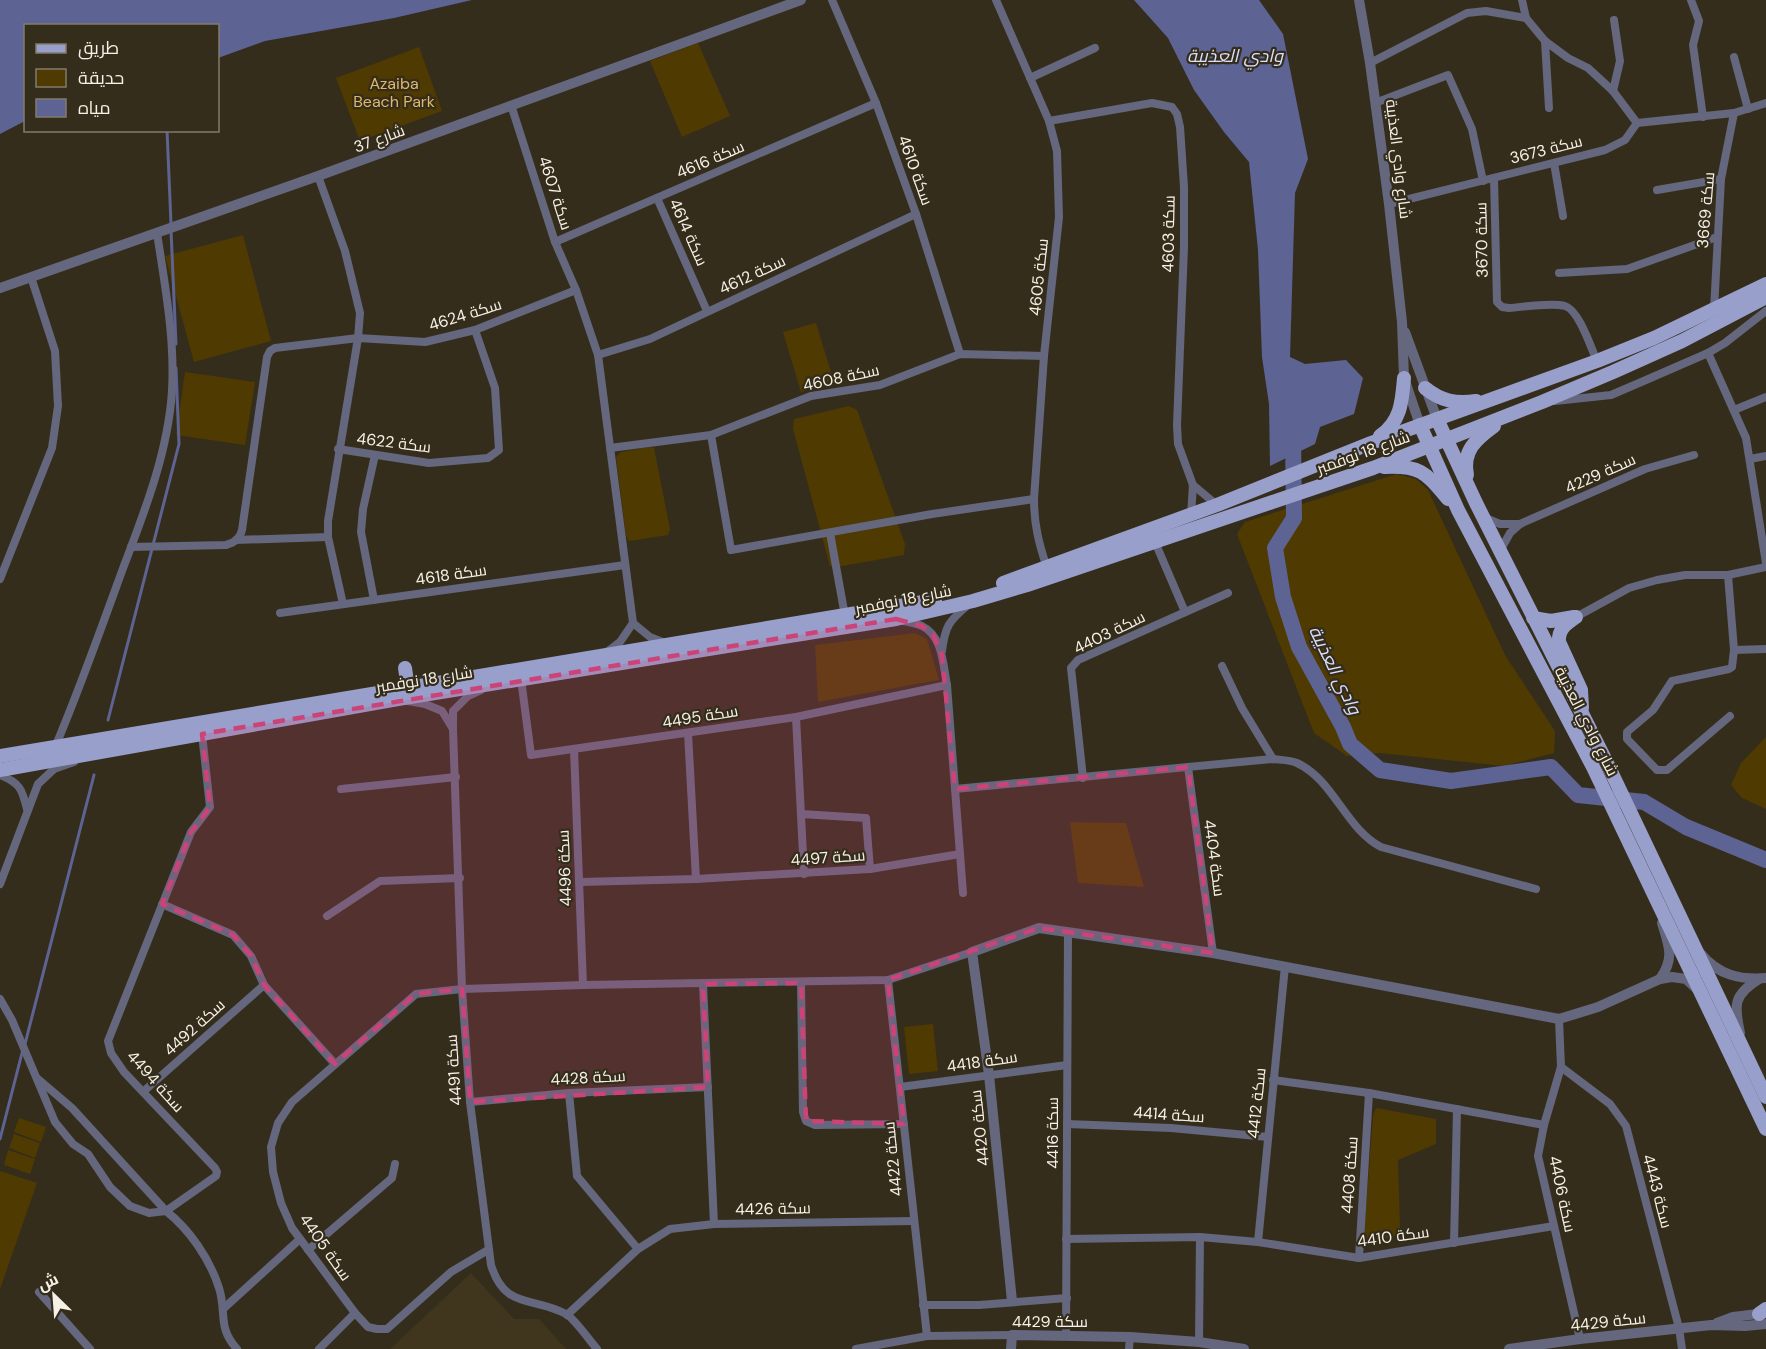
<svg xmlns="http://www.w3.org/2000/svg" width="1766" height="1349" viewBox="0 0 1766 1349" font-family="'DM Sans',Cairo,sans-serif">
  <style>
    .built { fill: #40351d }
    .green { fill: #4f3a02 }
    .water { fill: #5d6393 }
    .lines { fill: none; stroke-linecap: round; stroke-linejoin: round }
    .stream { stroke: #5d6393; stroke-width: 3 }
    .river { stroke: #5d6393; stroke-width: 16 }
    .minor { stroke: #64677d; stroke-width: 8 }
    .tertiary { stroke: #64677d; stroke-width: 10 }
    .primary { stroke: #989fcb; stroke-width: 14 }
    .marked { fill: #cc4377; fill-opacity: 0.2; stroke: #cc4377; stroke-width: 4.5; stroke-dasharray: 12 8; stroke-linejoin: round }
    .labels { text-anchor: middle; stroke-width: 4.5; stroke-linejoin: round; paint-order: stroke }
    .park-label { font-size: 16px; fill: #dfb96b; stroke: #352d1c }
    .street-label { font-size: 16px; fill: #f6f1e6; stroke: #352d1c }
    .water-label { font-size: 18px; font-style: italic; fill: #dbe0ff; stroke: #352d1c }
  </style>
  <rect width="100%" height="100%" fill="#352d1c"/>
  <path class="built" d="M471 1273 514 1319H539L566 1349H390Z"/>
  <g class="green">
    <path d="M698 43 730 116 682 137 650 61Z"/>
    <path d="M419 47 442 111 360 141 336 78Z"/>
    <path d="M243 235 271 341 194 362 165 256Z"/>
    <path d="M816 323 834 382 801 392 783 332Z"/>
    <path d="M185 372 255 382 245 445 176 435Z"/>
    <path d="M849 406 857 410 905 544 904 555 837 567 830 566 793 429 794 419Z"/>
    <path d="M650 447 654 448 670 529 668 535 629 541 626 536 616 457 621 452Z"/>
    <path d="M1397 474 1416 479 1428 490 1505 655 1555 731 1554 753 1504 766 1380 753 1347 756 1314 733 1237 534 1245 522Z"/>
    <path d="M915 633 927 639 939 680 818 702 815 645Z"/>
    <path d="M1766 737V809L1742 798 1731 785 1741 763Z"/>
    <path d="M1070 822 1126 823 1144 887 1078 883Z"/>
    <path d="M933 1024 938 1071 909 1074 904 1027Z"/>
    <path d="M1376 1108 1436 1119V1144L1398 1160 1400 1229 1393 1238 1365 1239 1364 1234 1373 1116Z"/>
    <path d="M19 1118 46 1127 41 1142 14 1132Z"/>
    <path d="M14 1134 40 1143 35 1158 9 1148Z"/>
    <path d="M8 1150 35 1159 30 1174 4 1165Z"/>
    <path d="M0 1171 37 1183 0 1289Z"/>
  </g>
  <g class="water">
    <path d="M0 0H472L394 18 265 41 218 58V26H26L25 121 0 134Z"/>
    <path d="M1134 0H1259L1283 34 1308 159 1295 193 1290 357 1305 364 1346 360 1363 378 1354 414 1320 427 1315 444 1270 466 1269 404 1262 357 1258 250 1249 162 1224 132 1194 90 1168 38Z"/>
  </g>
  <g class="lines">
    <g class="stream">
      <path d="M167 130 171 224"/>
      <path d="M171 230 176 344"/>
      <path d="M108 720 179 444 176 368"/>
      <path d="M25 1044 94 775"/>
      <path d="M0 1139 22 1053"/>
    </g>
    <path class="river" d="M1293 434 1294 518 1275 548 1283 597 1299 647 1343 727 1350 744 1380 770 1451 781 1551 767 1578 795 1644 802 1686 827 1766 860"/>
    <g class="minor">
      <path d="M832 0 876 103 916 214 960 354"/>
      <path d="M996 0 1049 121 1057 151 1059 217 1044 356 1034 499C1034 525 1039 544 1047 568"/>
      <path d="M1522 0 1526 18 1545 41 1568 58 1588 68 1613 91 1637 123"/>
      <path d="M1691 0 1699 21 1693 45 1703 117"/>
      <path d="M1545 41 1549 108"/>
      <path d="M1734 57 1748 109"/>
      <path d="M1370 63 1467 13 1486 11 1526 18"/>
      <path d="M1030 78 1095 48"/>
      <path d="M1613 91 1620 61 1614 20"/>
      <path d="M1375 103 1448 75 1472 129 1483 181"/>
      <path d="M511 105 555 242 576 290 598 355 633 623 620 642 607 652"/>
      <path d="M1049 121 1152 103 1172 107 1177 114 1180 127 1184 187V247L1177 425 1178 444 1193 485 1191 515"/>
      <path d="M1637 123 1734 113 1766 103"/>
      <path d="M1554 163 1563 216"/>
      <path d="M318 176 345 251 360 313 358 338 328 521V537L343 604"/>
      <path d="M1494 178 1497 302 1502 307 1509 308C1524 307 1551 302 1565 306 1579 310 1591 348 1597 361"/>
      <path d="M1657 190 1721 179"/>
      <path d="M657 198 707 311"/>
      <path d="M1389 204 1605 150 1625 140 1637 123"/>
      <path d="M555 242 876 103"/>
      <path d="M1559 273 1627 269 1717 237"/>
      <path d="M1714 310 1721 179 1734 113"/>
      <path d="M1708 353 1746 438 1766 563"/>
      <path d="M598 355 650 339 916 214"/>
      <path d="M1555 401 1611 395 1646 380 1708 353 1725 343 1766 311"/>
      <path d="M1734 410 1766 397"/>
      <path d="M711 435 731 550 932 514 1034 499"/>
      <path d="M610 448 711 435 811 396 880 385 960 354 1044 356"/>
      <path d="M338 449 429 463 488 458 499 450 495 388 475 330"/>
      <path d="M1750 459 1766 456"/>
      <path d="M1193 485 1217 505"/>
      <path d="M1483 517 1500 524H1520"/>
      <path d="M830 533 845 616"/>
      <path d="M236 540 328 537"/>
      <path d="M1155 542 1185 612"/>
      <path d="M131 547 226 545C234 543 240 539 242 530L267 357 270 351 275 348 358 338 425 342 475 330 576 290"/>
      <path d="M1500 551 1510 533 1520 524 1645 469 1694 455"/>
      <path d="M1728 575 1734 650 1732 667 1729 669 1672 681 1653 710 1627 732V739L1657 770H1667L1730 716"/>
      <path d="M0 579 52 448 58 406 55 351 31 277"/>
      <path d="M374 600 361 532 363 509 375 455"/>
      <path d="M280 613 625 565"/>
      <path d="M1576 617 1629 588 1657 580 1685 575H1728L1766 567"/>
      <path d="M899 620C906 622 915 623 922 626 943 636 943 665 947 685L963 893"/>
      <path d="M633 623 650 637 665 643"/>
      <path d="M1734 650 1766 649"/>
      <path d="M942 651C945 626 949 621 968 605"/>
      <path d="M1222 666 1242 708 1273 759"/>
      <path d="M521 679 531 755 796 717 947 685"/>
      <path d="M408 701 425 704 442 711 453 729V711L468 696 481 690"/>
      <path d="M796 717 804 874"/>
      <path d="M453 729 462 989 470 1102 491 1265C505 1310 532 1296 566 1314 575 1319 589 1340 597 1349"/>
      <path d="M688 733 696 879"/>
      <path d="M56 745C80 688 101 629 122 571 144 513 168 453 172 391 175 338 165 286 157 233"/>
      <path d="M574 749 583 985"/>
      <path d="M1188 767 1213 953"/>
      <path d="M0 775C20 783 22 789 27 809"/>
      <path d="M1083 778 1071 668 1078 660 1228 593"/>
      <path d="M341 789 456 777"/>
      <path d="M955 789 1273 759C1281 760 1290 760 1297 763 1334 780 1345 828 1381 847L1536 889"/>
      <path d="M801 814 866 818 870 869"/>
      <path d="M580 882 696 879 870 869 960 854"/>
      <path d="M0 884 38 784 54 769 74 762"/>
      <path d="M162 904 233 935 251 956 264 985 335 1064"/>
      <path d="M327 916 380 881 460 878"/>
      <path d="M888 980 927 1336"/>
      <path d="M801 983 803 1112 806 1121 815 1125 904 1124"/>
      <path d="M703 984 714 1224"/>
      <path d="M0 999 12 1020 55 1122 73 1144 88 1154 110 1187 130 1206 149 1213 166 1211 216 1176 217 1172 215 1168 124 1072 111 1053 108 1041 191 832 210 807 202 734"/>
      <path d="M1559 1019 1561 1067 1544 1125 1538 1156 1580 1339"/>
      <path d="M1561 1067 1610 1104 1626 1126 1679 1328 1682 1349"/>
      <path d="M38 1079 72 1108 166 1211C189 1229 210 1259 219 1288 227 1313 217 1327 237 1349"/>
      <path d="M1273 1080 1369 1093 1544 1125"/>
      <path d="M900 1087 1067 1065"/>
      <path d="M144 1091 264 985"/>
      <path d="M569 1093 577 1176 638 1249"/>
      <path d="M470 1102 569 1093 708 1087"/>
      <path d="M1067 1124 1171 1128 1268 1137"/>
      <path d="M1066 1239 1200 1237 1258 1242 1359 1258 1554 1226"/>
      <path d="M1258 1242 1285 966"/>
      <path d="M1454 1243 1457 1109"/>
      <path d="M308 1250 392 1178 395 1164"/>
      <path d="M488 1250 451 1272 387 1329H377L368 1327 355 1313 292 1228 281 1203 273 1172 271 1147 278 1123 292 1102 416 994 462 989 583 985 888 980 972 952"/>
      <path d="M1359 1258 1369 1093"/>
      <path d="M39 1292 90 1349"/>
      <path d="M923 1305H979L1067 1298"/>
      <path d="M223 1309 300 1239"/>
      <path d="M567 1315 638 1249 670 1229 714 1224 914 1221"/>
      <path d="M1066 1335 1068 932"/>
      <path d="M1199 1342 1200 1237"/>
      <path d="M319 1349 355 1313"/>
      <path d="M856 1349 927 1336 1012 1335"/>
      <path d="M1129 1349 1130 1337"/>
    </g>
    <g class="tertiary">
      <path d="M1359 0 1370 63 1389 204 1402 322 1404 378 1420 425"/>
      <path d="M0 288 318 176 801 0"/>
      <path d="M1405 332 1437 419"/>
      <path d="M1701 954C1718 975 1740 980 1766 978"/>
      <path d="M1660 979C1675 958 1669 946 1662 923"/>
      <path d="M1740 1033C1734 1005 1733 995 1759 979"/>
      <path d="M1012 1301 989 1075 972 952 1039 928 1213 953 1559 1019 1598 1007 1660 979 1672 977 1686 979 1697 989"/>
      <path d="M1717 1323 1733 1317 1766 1313"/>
      <path d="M1011 1349 1012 1335 1130 1337 1199 1342 1244 1349"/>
      <path d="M1509 1349 1580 1339 1711 1325 1745 1326 1766 1324"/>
    </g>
    <g class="primary">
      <path d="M1425 388C1441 401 1456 404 1476 401"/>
      <path d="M1437 419 1476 503 1606 761 1766 1097"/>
      <path d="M1420 425 1458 510 1593 767 1766 1129"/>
      <path d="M1380 436C1401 421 1402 402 1404 378"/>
      <path d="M1384 467C1421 465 1426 473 1448 499"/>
      <path d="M1467 475C1462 451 1476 439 1494 426"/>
      <path d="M1003 583 1217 505 1371 443 1597 361 1654 338 1766 284"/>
      <path d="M1576 617C1566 624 1558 629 1559 642L1581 690 1582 708"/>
      <path d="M1533 618 1551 621 1574 617"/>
      <path d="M405 668 408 688"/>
      <path d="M0 756 935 600"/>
      <path d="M0 770 398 699 896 619 973 601 1027 585 1373 468 1542 402 1613 372 1682 341 1766 297"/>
      <path d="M1759 1314 1766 1309"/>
    </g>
  </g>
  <path class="marked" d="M896 619 922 626 933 634 942 655 955 789 1188 767 1213 953 1039 928 888 980 904 1124 806 1121 801 983 703 984 708 1087 470 1102 462 989 416 994 335 1064 264 985 251 956 233 935 162 904 191 832 210 807 202 734Z"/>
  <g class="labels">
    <g class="park-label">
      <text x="394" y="89">Azaiba<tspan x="394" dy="18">Beach Park</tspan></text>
    </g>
    <g class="street-label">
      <text transform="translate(379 138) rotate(-20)" y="6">شارع 37</text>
      <text transform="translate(1546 149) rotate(-14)" y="6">سكة 3673</text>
      <text transform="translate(710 159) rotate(-23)" y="6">سكة 4616</text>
      <text transform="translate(1399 159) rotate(83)" y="6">شارع وادي العذيبة</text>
      <text transform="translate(916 170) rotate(70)" y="6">سكة 4610</text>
      <text transform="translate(556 193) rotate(72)" y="6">سكة 4607</text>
      <text transform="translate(1705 210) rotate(-85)" y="6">سكة 3669</text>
      <text transform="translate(689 232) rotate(66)" y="6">سكة 4614</text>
      <text transform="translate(1168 234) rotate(-89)" y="6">سكة 4603</text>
      <text transform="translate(1481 240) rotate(-91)" y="6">سكة 3670</text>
      <text transform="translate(752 274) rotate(-25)" y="6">سكة 4612</text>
      <text transform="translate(1038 277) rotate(-84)" y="6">سكة 4605</text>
      <text transform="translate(465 314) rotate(-17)" y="6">سكة 4624</text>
      <text transform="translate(841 377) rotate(-12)" y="6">سكة 4608</text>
      <text transform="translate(394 442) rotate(7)" y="6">سكة 4622</text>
      <text transform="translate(1363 452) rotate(-20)" y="6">شارع 18 نوفمبر</text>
      <text transform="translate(1600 473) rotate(-24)" y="6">سكة 4229</text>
      <text transform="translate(451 574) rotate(-8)" y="6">سكة 4618</text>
      <text transform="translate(903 599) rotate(-11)" y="6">شارع 18 نوفمبر</text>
      <text transform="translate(1109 632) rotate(-26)" y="6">سكة 4403</text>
      <text transform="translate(424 679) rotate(-9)" y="6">شارع 18 نوفمبر</text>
      <text transform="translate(700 716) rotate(-9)" y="6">سكة 4495</text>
      <text transform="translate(1587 721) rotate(63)" y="6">شارع وادي العذيبة</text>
      <text transform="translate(828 857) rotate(-4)" y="6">سكة 4497</text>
      <text transform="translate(1215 858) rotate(82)" y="6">سكة 4404</text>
      <text transform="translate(564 868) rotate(-92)" y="6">سكة 4496</text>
      <text transform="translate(194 1027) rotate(-42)" y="6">سكة 4492</text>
      <text transform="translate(982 1061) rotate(-8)" y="6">سكة 4418</text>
      <text transform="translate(453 1070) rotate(-94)" y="6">سكة 4491</text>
      <text transform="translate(588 1077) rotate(-3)" y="6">سكة 4428</text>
      <text transform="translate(156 1081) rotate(48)" y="6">سكة 4494</text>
      <text transform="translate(1256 1103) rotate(-84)" y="6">سكة 4412</text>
      <text transform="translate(1169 1114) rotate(4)" y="6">سكة 4414</text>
      <text transform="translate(979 1128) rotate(-96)" y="6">سكة 4420</text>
      <text transform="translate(1052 1133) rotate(-90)" y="6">سكة 4416</text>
      <text transform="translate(892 1159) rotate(-96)" y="6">سكة 4422</text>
      <text transform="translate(1349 1175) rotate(-86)" y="6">سكة 4408</text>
      <text transform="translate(1658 1191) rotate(75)" y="6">سكة 4443</text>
      <text transform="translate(1563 1194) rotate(78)" y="6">سكة 4406</text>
      <text transform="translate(773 1208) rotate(-1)" y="6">سكة 4426</text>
      <text transform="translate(1393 1236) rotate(-8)" y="6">سكة 4410</text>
      <text transform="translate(326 1247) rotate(55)" y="6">سكة 4405</text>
      <text x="1050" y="1327">سكة 4429</text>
      <text transform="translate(1608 1321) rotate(-6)" y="6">سكة 4429</text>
    </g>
    <g class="water-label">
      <text x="1235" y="62">وادي العذيبة</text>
      <text transform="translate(1335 670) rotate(64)" y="6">وادي العذيبة</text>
    </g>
  </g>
  <rect x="24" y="24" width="195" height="108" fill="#352d1c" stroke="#827b6d" stroke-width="1.5"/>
  <rect x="36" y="44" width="30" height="9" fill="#989fcb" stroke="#827b6d" stroke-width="1.5"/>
  <text x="78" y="54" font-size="18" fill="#f6f1e6">طريق</text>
  <rect x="36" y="69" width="30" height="18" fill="#4f3a02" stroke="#827b6d" stroke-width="1.5"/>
  <text x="78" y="84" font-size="18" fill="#f6f1e6">حديقة</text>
  <rect x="36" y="99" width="30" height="18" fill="#5d6393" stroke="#827b6d" stroke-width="1.5"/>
  <text x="78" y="114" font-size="18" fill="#f6f1e6">مياه</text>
  <g transform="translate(54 1295) rotate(335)" stroke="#352d1c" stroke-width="4.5" paint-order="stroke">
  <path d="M0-4.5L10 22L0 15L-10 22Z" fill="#f6f1e6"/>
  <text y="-9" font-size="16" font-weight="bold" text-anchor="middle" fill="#f6f1e6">ش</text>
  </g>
</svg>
